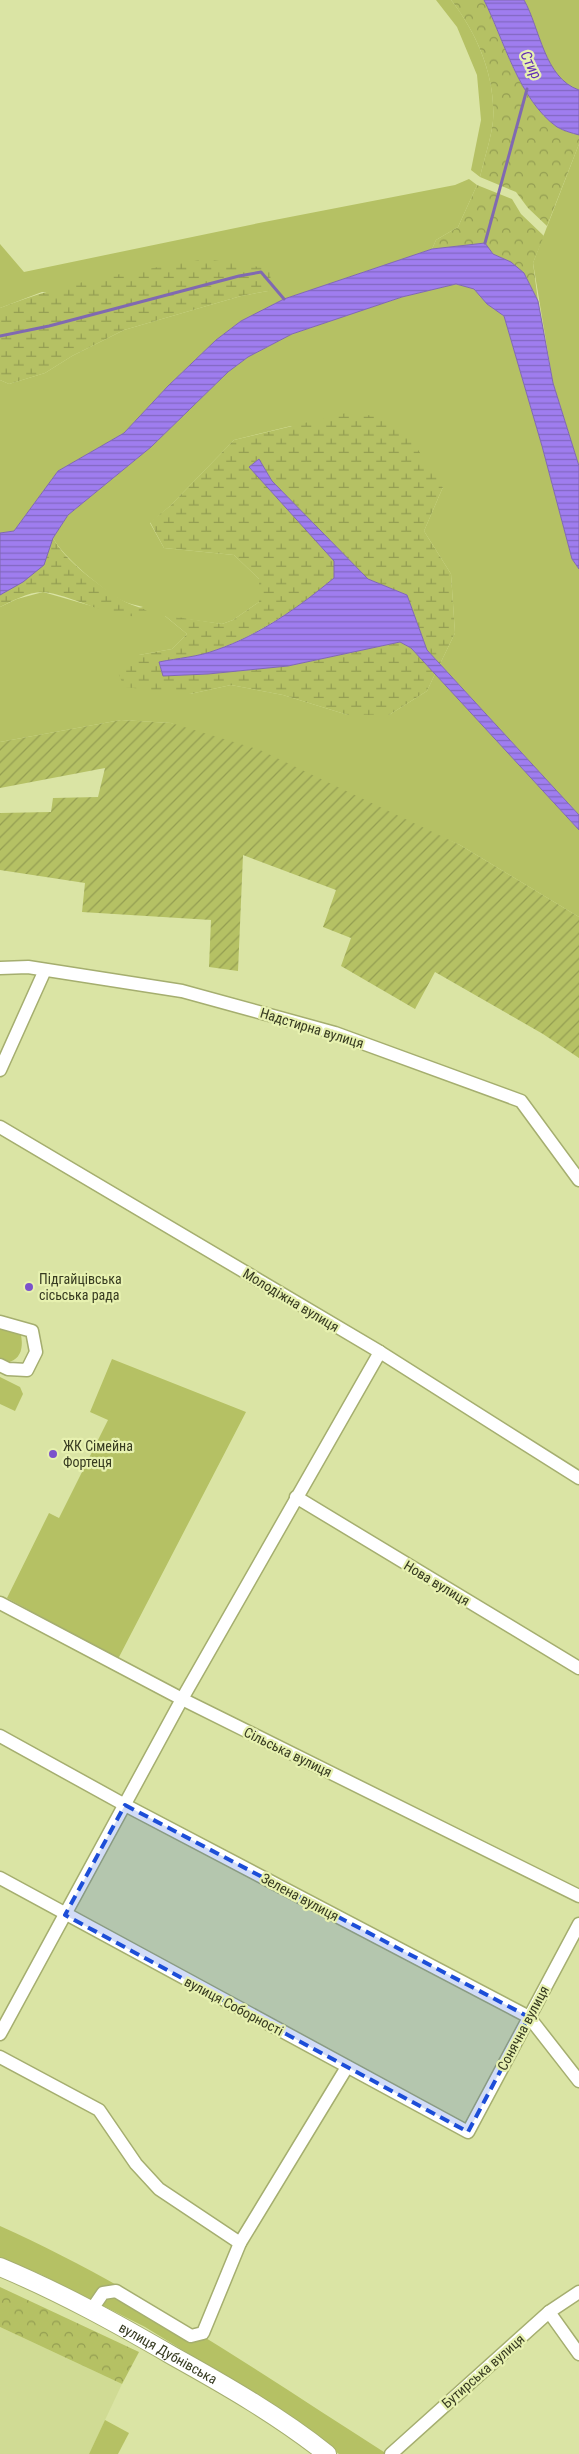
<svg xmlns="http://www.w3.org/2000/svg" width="579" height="2454" viewBox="0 0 579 2454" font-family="'Roboto Condensed',sans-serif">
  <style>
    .built { fill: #d0db94 }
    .grass { fill: #b5c164 }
    .forest { fill: url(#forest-crowns) }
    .wetland { fill: url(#wetland-marsh) }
    .garden { fill: url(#garden-furrows) }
    .water { fill: url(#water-rules); stroke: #8069b1 }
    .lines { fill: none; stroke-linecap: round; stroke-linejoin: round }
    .stream { stroke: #8069b1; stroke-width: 3 }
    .minor-casing { stroke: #a5ae6f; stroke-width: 15 }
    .highway-casing { stroke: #a5ae6f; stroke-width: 20 }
    .minor { stroke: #fff; stroke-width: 12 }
    .highway { stroke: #fff; stroke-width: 18 }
    .marked { fill: #1d4ed8; fill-opacity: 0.2; stroke: #1d4ed8; stroke-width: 4; stroke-dasharray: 10 6; stroke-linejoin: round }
    .poi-dot { fill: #7b52cb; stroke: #e7f1b0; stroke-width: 2 }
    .labels { text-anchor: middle; stroke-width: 4.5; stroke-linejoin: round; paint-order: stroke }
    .street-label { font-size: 14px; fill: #373b21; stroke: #e7f1b0 }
    .poi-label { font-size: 14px; fill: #373b21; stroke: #e7f1b0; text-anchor: start }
    .water-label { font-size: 15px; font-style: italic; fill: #6430b5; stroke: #e7f1b0 }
  </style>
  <defs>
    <pattern id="forest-crowns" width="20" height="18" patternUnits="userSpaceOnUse" patternTransform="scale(1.25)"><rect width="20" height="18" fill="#b5c164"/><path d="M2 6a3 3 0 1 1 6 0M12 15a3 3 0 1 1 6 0" fill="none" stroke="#949e52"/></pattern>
    <pattern id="wetland-marsh" width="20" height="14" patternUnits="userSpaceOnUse" patternTransform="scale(1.25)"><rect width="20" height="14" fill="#b5c164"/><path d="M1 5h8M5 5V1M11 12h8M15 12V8" fill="none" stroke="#949e52"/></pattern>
    <pattern id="garden-furrows" width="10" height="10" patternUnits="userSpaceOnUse" patternTransform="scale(1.25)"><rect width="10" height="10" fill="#b5c164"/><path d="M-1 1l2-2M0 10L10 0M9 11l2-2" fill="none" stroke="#949e52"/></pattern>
    <pattern id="water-rules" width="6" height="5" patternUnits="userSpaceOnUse" patternTransform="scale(1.25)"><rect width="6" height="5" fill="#9f7def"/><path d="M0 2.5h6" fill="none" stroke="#8268c1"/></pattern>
  </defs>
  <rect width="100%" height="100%" fill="#dae4a4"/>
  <path class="built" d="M0 2327 122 2384 89 2454H0Z"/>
  <g class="grass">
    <path d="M436 0H451C477 33 496 77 493 121 491 139 484 159 480 177L471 170 481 120 477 75 457 27Z"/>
    <path d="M524 0H579V90C544 78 540 29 524 0Z"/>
    <path d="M579 144V466L553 383 533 263Z"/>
    <path d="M469 179 477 185 458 227 436 240 432 249 284 299 241 321 216 340 168 386 124 433 58 471 14 531 0 533V380L9 384 45 373 72 356 124 330 241 296 268 291 42 292 0 308V244L24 272 259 223 455 185Z"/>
    <path d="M456 284 474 289 487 304 504 316 542 446 572 559 579 569V815L440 664 455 633 451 574 424 531 443 487 291 426 234 440 170 506 150 523 164 548 234 555 259 579V602L233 620 222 624 165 616 187 634 172 649 139 655 190 694 231 685 283 695 348 715H389L427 691 435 674 579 830V917L460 845 171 723 121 720 0 742V607L17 599 43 592 116 613 143 607C137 605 129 604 123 601 105 592 62 556 53 538L68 515 151 447 228 372 248 357 292 334 402 297Z"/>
    <path d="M0 1328 21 1335C23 1346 22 1358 9 1362L0 1358Z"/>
    <path d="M112 1359 246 1412 118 1659 7 1598 49 1513 59 1518 108 1420 90 1412Z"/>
    <path d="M0 1377 20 1387 23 1394 15 1411 0 1404Z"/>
    <path d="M0 2226C135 2286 263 2375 387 2454H339L296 2420 145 2327 40 2274 0 2257Z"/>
    <path d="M105 2420 129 2433 118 2454H89Z"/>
  </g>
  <g class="forest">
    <path d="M451 0H484C504 41 519 100 557 127 564 131 572 133 579 135V144L547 226 528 208 516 192 480 177C484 159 491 139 493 121 496 77 477 33 451 0Z"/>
    <path d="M477 185 512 199 521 214 544 236 533 263 538 301 524 273 511 262 493 254 485 243 432 249 436 240 458 227Z"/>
    <path d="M0 2287 139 2352 122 2384 0 2327Z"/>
  </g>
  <g class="wetland">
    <path d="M206 259 272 269 268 291 241 296 124 330 72 356 45 373 9 384 0 380V308C68 281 134 271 206 259Z"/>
    <path d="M346 413 386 417 406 432 443 487 424 531 451 574 455 633 440 664 427 650 407 595 368 579 272 481 259 459 249 467 334 561V578C299 607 260 634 216 650 199 657 178 658 159 662L163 676 208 674 288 666 400 642 411 648 435 674 427 691 389 715H348L283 695 231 685 190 694 124 687 117 670 139 655 172 649 187 634 164 615 222 624 233 620 259 602V579L234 555 164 548 150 522 170 506 234 440Z"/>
    <path d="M53 538C65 561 100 586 122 600 131 606 141 606 150 613 123 626 74 595 44 592 30 591 12 601 0 607V559Z"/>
  </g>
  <path class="garden" d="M121 720 171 723 260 750 460 845 579 917V1058L543 1034 435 972 415 1009 341 966 351 938 323 927 336 890 243 855 238 971 209 967 211 920 82 912 85 883 0 870V813L51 812 53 798 98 797 105 768 0 788V742Z"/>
  <g class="water">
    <path d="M484 0H524C540 28 544 78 579 90V135C572 133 564 131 557 127 519 100 504 40 484 0Z"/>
    <path d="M485 243 493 254 511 262 524 273 538 301 553 383 579 466V569L572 559 542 446 504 316 487 304 474 289 456 284 402 297 292 334 248 357 228 372 151 447 68 515 53 538 44 565 23 582 0 595V533L14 531 58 471 124 433 168 386 216 340 241 321 284 299 432 249Z"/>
    <path d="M259 459 272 481 368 579 407 595 427 650 579 815V830L411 648 400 642 288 666 208 674 163 676 159 662C178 658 198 657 216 650 260 635 299 607 334 578V561L249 467Z"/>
  </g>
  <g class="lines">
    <g class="stream">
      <path d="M485 243 527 89"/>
      <path d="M0 336 49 326 239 276 261 272 284 299"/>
    </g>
    <defs>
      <g id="minor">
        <path d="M0 968 28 967 182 991 335 1033 521 1101 579 1180"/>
        <path d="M0 1070 45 970"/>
        <path d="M0 1127 380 1352 579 1478"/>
        <path d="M0 1322 32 1331 36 1352 27 1370 8 1369 0 1365"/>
        <path d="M296 1497 579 1668"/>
        <path d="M0 1603 182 1699 579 1896"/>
        <path d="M0 1736 125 1805 529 2017 579 2081"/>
        <path d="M0 1878 468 2132 579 1924"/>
        <path d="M0 2034 182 1699 380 1352"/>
        <path d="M0 2057 99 2110 136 2164 159 2189 240 2243"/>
        <path d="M92 2309 103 2293 116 2291 191 2336 203 2333 240 2243 347 2067"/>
        <path d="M549 2312 579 2354"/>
        <path d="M391 2454 549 2312 579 2292"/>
      </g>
      <g id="highway">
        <path id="s1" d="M0 2267C60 2292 116 2323 173 2356 227 2386 279 2416 327 2454"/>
      </g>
    </defs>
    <use href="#minor" class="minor-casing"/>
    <use href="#highway" class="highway-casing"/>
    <use href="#minor" class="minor"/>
    <use href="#highway" class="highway"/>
  </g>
  <path class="marked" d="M125 1805 529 2017 468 2132 65 1915Z"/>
  <g class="poi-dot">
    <circle cx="29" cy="1287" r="5"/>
    <circle cx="53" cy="1454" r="5"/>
  </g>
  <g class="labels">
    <g class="street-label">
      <text transform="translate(312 1028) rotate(17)" y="5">Надстирна вулиця</text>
      <text transform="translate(291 1300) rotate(31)" y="5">Молодіжна вулиця</text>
      <text transform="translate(437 1583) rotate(31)" y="5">Нова вулиця</text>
      <text transform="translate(288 1752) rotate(26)" y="5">Сільська вулиця</text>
      <text transform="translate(300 1897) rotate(28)" y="5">Зелена вулиця</text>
      <text transform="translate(234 2006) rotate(28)" y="5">вулиця Соборності</text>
      <text transform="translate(523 2028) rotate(-62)" y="5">Сонячна вулиця</text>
      <text dy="5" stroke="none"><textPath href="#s1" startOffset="189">вулиця Дубнівська</textPath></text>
      <text transform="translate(483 2371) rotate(-41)" y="5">Бутирська вулиця</text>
    </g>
    <g class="poi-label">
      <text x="39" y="1284">Підгайцівська<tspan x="39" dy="16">сісьська рада</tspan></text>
      <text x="63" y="1451">ЖК Сімейна<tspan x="63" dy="16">Фортеця</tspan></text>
    </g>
    <g class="water-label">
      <text transform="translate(531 65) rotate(63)" y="5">Стир</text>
    </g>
  </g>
</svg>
